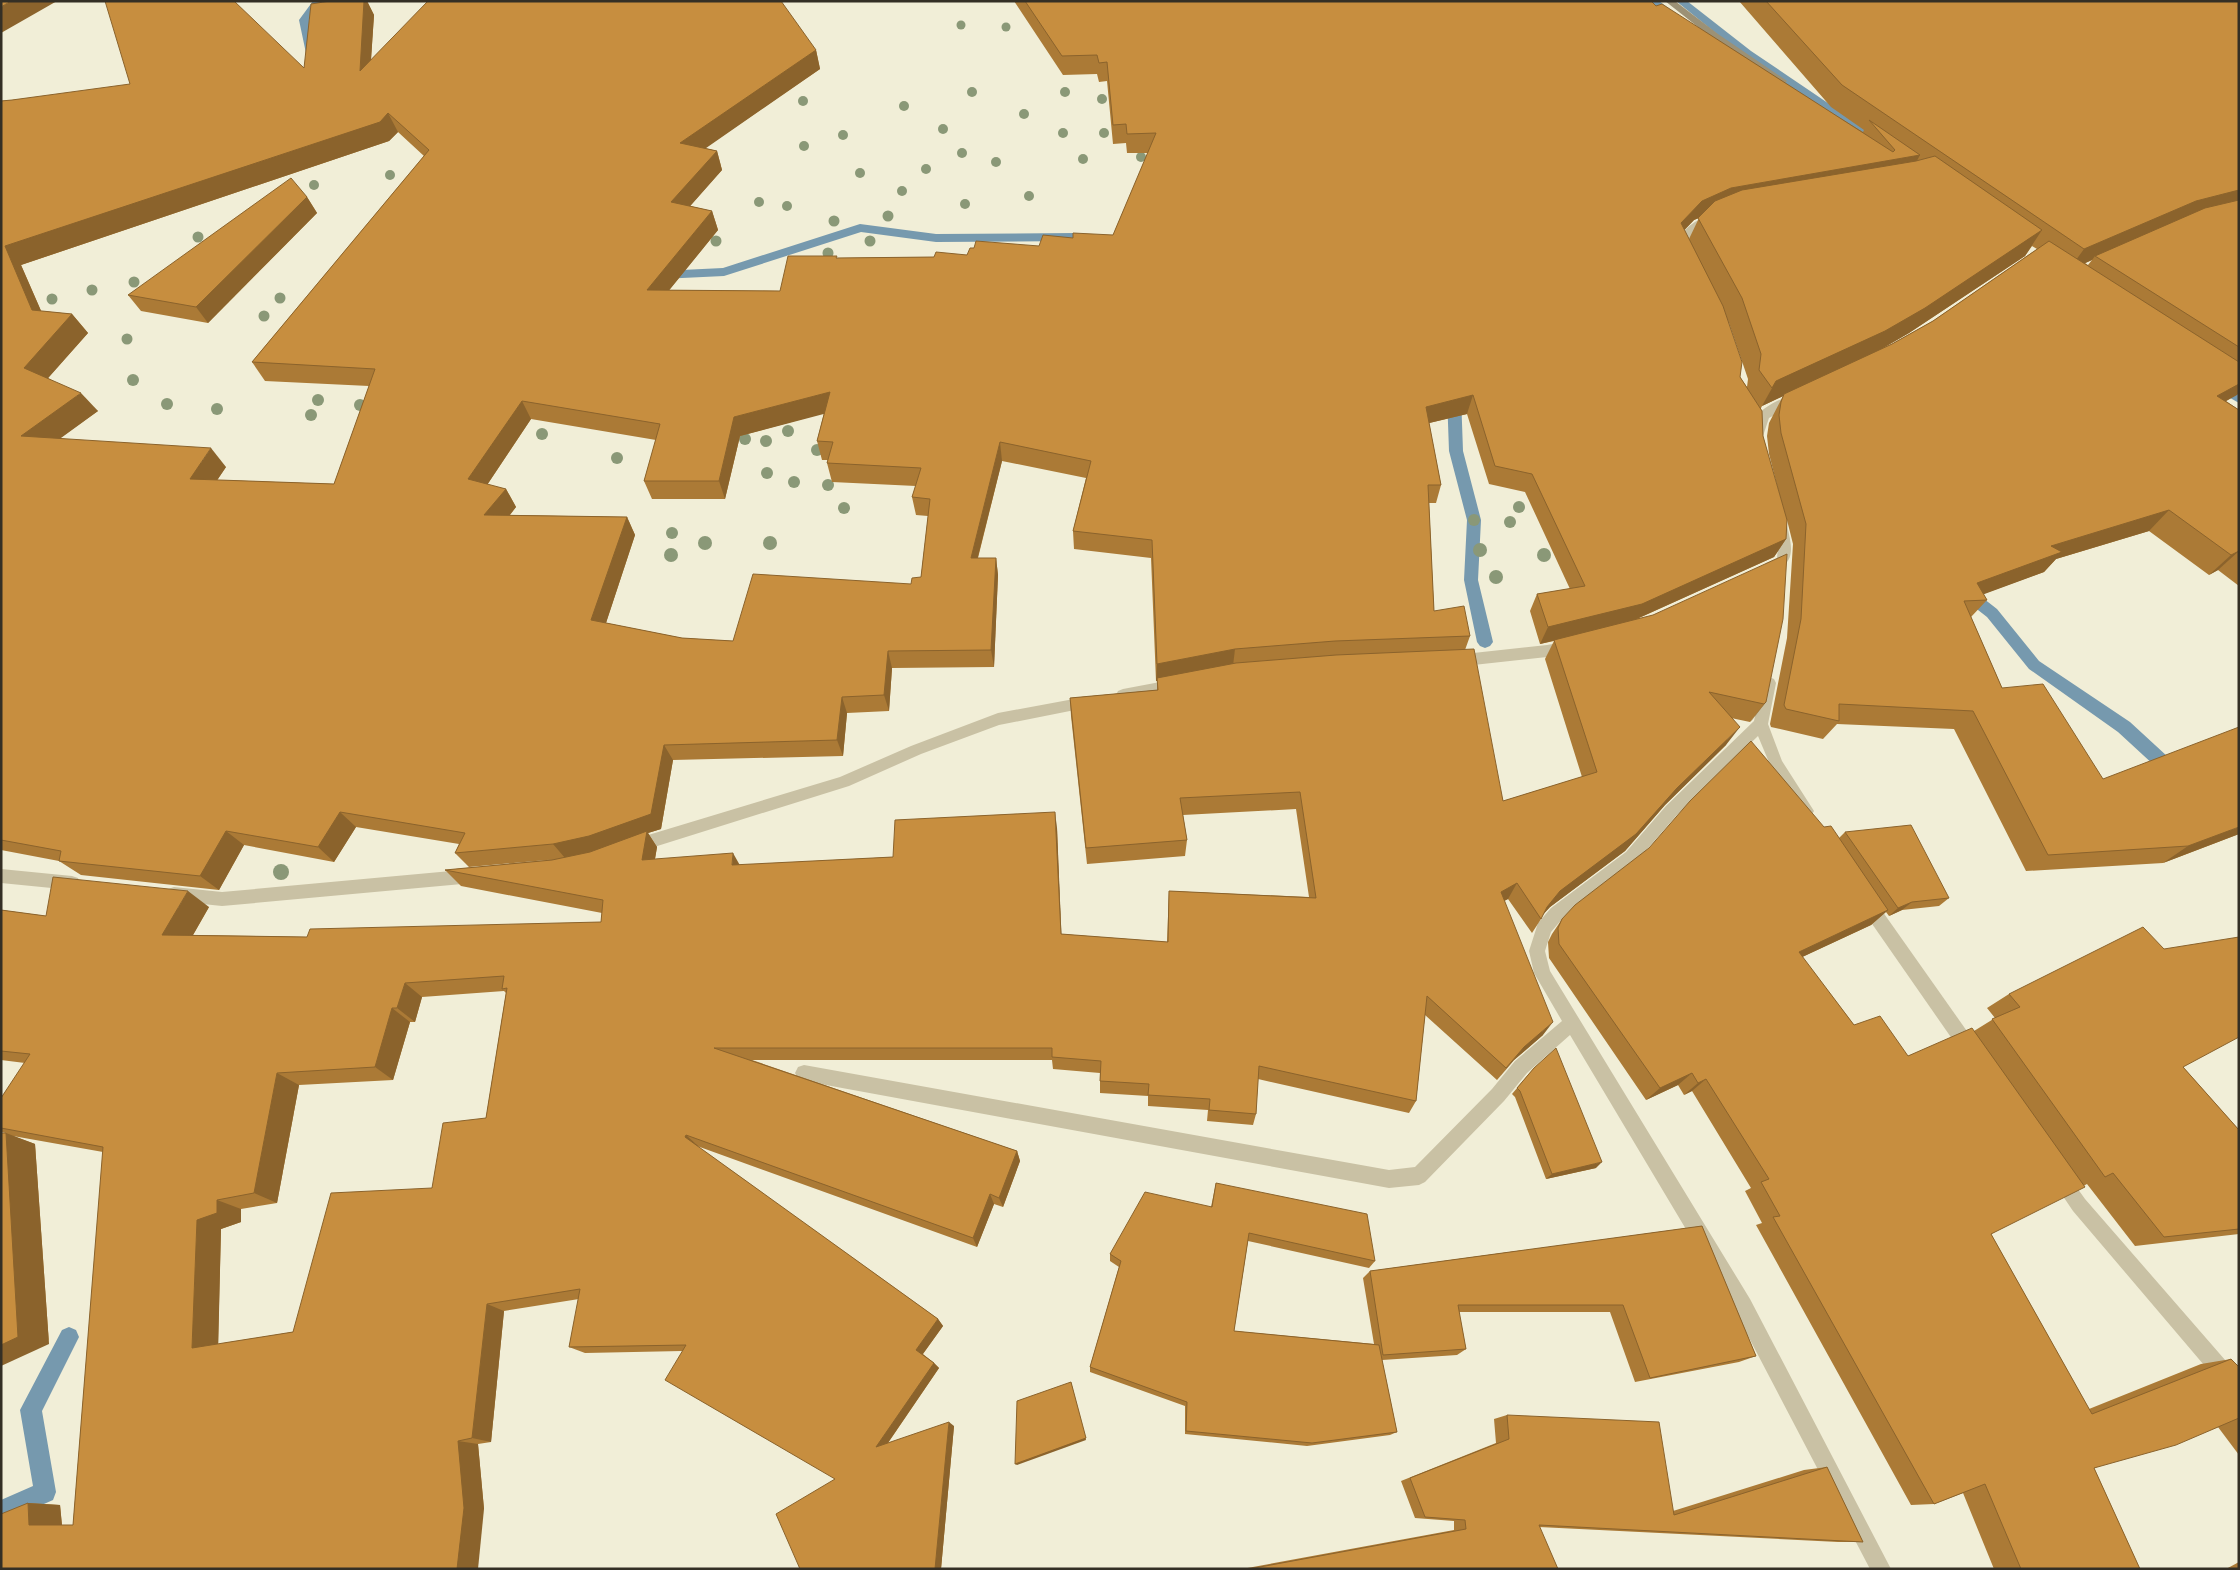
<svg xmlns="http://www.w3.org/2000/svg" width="2240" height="1570" viewBox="0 0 2240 1570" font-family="'IBM Plex Sans',sans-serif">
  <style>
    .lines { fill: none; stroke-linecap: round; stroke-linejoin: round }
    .stream { fill: #7699ae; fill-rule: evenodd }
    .street { fill: #c9c1a4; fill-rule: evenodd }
    .secondary { fill: #9c9175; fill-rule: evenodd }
    .tree { fill: #8a9877 }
    .wall { fill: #ab7a36; fill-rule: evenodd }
    .shaded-wall { fill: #8b632c }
    .building { fill: #c78e3f; stroke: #8b632c; fill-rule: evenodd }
  </style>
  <rect width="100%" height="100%" fill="#f1eed7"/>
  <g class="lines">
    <g class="stream">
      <path d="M313 1H323L309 20 317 58 312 61 307 58 299 20Z"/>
      <path d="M1647 1H1659L1680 17 1675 20 1671 19Z"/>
      <path d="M1676 1H1687L1751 51 1887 143 1882 146 1878 145 1822 110 1743 55Z"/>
      <path d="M860 224 936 234 1076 233 1097 238 1099 241 1093 245 1076 241 936 242 861 232 724 276 661 279 655 275 661 271 723 268Z"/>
      <path d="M2216 380 2239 393V403L2211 387 2210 384Z"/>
      <path d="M1454 391 1461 395 1463 451 1481 520 1478 580 1493 642 1490 646 1485 648 1480 646 1477 642 1464 580 1467 520 1449 451 1447 395Z"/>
      <path d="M1965 586 1970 588 1997 609 2039 661 2130 722 2180 768 2182 773 2180 778 2174 780 2168 778 2118 732 2029 669 1987 617 1960 596 1958 592 1960 588Z"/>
      <path d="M69 1327 76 1330 79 1337 42 1411 56 1492 53 1500 1 1523V1500L33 1486 20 1410 62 1330Z"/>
    </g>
    <g class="street">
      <path d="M1710 215 1715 218 1714 220 1697 231 1685 243 1688 250 1687 252H1679L1674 243C1682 231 1695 219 1710 215Z"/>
      <path d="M1794 395 1800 399 1798 402 1769 418 1763 436H1755C1744 414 1778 399 1794 395Z"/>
      <path d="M1780 516 1785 518 1786 521C1791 544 1799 563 1771 572L1766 571 1764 567 1766 563 1777 558 1778 546 1774 521 1775 518Z"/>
      <path d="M1569 641 1574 642 1576 646 1574 650 1547 657 1455 667 1450 665 1448 661 1450 657 1455 655 1547 645Z"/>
      <path d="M1769 677 1774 679 1776 683 1768 724 1782 761 1814 811 1811 816 1806 818 1801 816 1771 767 1758 736 1676 816 1636 862 1563 918 1551 932 1545 951 1550 971 1750 1299 1891 1569H1870L1736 1313 1570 1035 1527 1073 1504 1101 1425 1182 1419 1185 1389 1188 804 1081 798 1079 795 1073 798 1067 804 1065 1389 1170 1415 1167 1492 1089 1515 1061 1562 1021 1534 973 1529 951 1538 923 1551 908 1626 852 1666 806 1754 721 1762 683 1764 679Z"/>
      <path d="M1176 679 1181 681 1183 685 1181 689 1176 691 1123 701 1118 699 1116 695 1118 691 1123 689Z"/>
      <path d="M1090 696 1095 698 1097 702 1095 706 999 725 921 754 849 786 635 853 630 851 627 846 630 841 635 839 840 777 911 746 998 713Z"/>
      <path d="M1 869 72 876 78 878 80 883 78 888 72 890 1 883Z"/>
      <path d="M473 869 479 871 481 876 479 881 473 883 222 906 174 901 168 899 166 894 168 889 174 887 222 892Z"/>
      <path d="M1867 896 1873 898 1976 1044 1979 1050 1976 1056 1970 1058 1964 1056 1861 908 1859 903 1861 898Z"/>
      <path d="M2059 1168 2065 1171 2085 1199 2239 1376V1401L2232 1398 2073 1211 2050 1177 2053 1171Z"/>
    </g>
    <path class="secondary" d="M1665 1H1675L1718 34 1787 81 1785 83H1779L1712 38Z"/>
  </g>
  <g class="tree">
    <circle cx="961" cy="25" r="4.5"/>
    <circle cx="1006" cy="27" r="4.5"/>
    <circle cx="972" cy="92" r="5"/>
    <circle cx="1065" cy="92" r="5"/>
    <circle cx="1102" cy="99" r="5"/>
    <circle cx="803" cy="101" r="5"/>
    <circle cx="904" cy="106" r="5"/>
    <circle cx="1024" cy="114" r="5"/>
    <circle cx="943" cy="129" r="5"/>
    <circle cx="1063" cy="133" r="5"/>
    <circle cx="1104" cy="133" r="5"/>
    <circle cx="843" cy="135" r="5"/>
    <circle cx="804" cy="146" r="5"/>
    <circle cx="962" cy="153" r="5"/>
    <circle cx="1141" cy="157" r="5"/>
    <circle cx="1083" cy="159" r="5"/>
    <circle cx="996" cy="162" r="5"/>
    <circle cx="926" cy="169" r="5"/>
    <circle cx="860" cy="173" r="5"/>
    <circle cx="390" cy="175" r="5"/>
    <circle cx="314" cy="185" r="5"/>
    <circle cx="902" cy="191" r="5"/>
    <circle cx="1029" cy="196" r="5"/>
    <circle cx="759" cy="202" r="5"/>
    <circle cx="965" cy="204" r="5"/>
    <circle cx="787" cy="206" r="5"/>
    <circle cx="888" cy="216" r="5.5"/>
    <circle cx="834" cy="221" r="5.5"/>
    <circle cx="198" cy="237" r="5.5"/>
    <circle cx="716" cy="241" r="5.5"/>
    <circle cx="870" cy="241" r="5.5"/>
    <circle cx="828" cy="253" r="5.5"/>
    <circle cx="134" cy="282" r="5.5"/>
    <circle cx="92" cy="290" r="5.5"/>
    <circle cx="280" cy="298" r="5.5"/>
    <circle cx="52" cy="299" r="5.5"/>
    <circle cx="264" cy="316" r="5.5"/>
    <circle cx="127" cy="339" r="5.5"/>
    <circle cx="133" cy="380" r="6"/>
    <circle cx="318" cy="400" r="6"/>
    <circle cx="167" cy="404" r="6"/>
    <circle cx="360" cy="405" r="6"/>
    <circle cx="217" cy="409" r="6"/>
    <circle cx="311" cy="415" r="6"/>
    <circle cx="788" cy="431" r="6"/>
    <circle cx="542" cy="434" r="6"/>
    <circle cx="745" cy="439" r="6"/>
    <circle cx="766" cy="441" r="6"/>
    <circle cx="817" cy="450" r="6"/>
    <circle cx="617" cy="458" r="6"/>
    <circle cx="767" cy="473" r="6"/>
    <circle cx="794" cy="482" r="6"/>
    <circle cx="828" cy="485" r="6"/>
    <circle cx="1519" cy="507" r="6"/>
    <circle cx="844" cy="508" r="6"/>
    <circle cx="1474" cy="520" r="6"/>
    <circle cx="1510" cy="522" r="6"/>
    <circle cx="672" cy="533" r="6"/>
    <circle cx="705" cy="543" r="7"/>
    <circle cx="770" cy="543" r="7"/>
    <circle cx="1480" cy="550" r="7"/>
    <circle cx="671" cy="555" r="7"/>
    <circle cx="1544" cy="555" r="7"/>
    <circle cx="1496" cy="577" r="7"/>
    <circle cx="281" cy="872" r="8"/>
  </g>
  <g class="wall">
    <path d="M330 1H367L374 15 371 59 816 50 820 69 705 148 717 151 722 170 690 206 712 211 718 230 669 290 780 291 837 258 934 257 967 255 974 248 1039 246 1073 238 1113 235 1148 153H1127L1126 143 1113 144 1107 81 1099 82 1097 74 1063 75 1014 1H1651L1656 6 1863 132 1864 130 1831 107 1739 1H2239V393L2226 401 2239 410V586L2218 570 2209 575 2149 531 2056 559 2044 572 1983 594 1987 600 1971 617 2002 688 2103 779 2239 834 2163 863 2026 871 1954 729 1837 724 1823 739 1771 727 1770 724 1787 638 1793 544 1787 520 1786 539 1774 557 1639 618 1766 702 1750 722 1731 718 1726 745 1665 805 1625 851 1550 907 1543 914 1541 919 1532 933 1508 899 1504 901 1543 1035 1514 1060 1497 1080 1425 1015 1416 1101 1409 1113 1258 1079 1256 1114 1253 1125 1207 1121 1208 1110 1148 1106V1096L1100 1093V1073L1053 1069 1052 1060H752L1017 1151 1020 1161 1003 1207 994 1204 977 1247 697 1146 938 1319 943 1326 923 1354 934 1363 939 1368 888 1443 954 1426 941 1569H800L835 1479 682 1351 585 1353 569 1347 579 1299 504 1311 491 1442 478 1444 484 1509 1 1569 28 1503 60 1505 62 1525H73L103 1152 13 1136 35 1144 49 1344 6 1133 1 1132V1098L25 1063 1 1060V910L46 916 209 907 193 935 307 937 601 922 602 913 461 886 445 870 558 859 469 867 455 853 459 844 356 827 334 862 244 845 219 890 81 875 59 861 1 850V101L12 100 304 68ZM398 132 424 156 252 362 265 381 369 386 334 484 217 480 226 467 60 438 98 411 48 378 88 333 72 314 41 311 21 265 389 141ZM1699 218 1689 239 1684 230 1694 220ZM2032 246 2037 249 1933 321 1892 344 1880 350 1909 333 2025 256ZM2092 260 2088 265 2085 263ZM1728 320 1748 379 1747 387 1740 377ZM1783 396 1769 423 1767 436 1769 454 1786 520 1763 436 1761 408 1762 406ZM824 413 817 441 822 460H828L827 463 832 482 916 486 912 497 916 515 928 516 921 577 911 584 733 641 682 638 606 623 635 535 627 517 510 515 516 507 506 489 487 485 531 419 656 440 644 481 652 499H725L740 436ZM1467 414 1489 484 1525 492 1570 589 1537 594 1530 611 1540 644 1554 641 1545 659 1582 777 1503 801 1465 650 1470 636 1434 611 1429 503H1436L1441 485 1429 423ZM1002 461 1086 478 1073 531 1074 549 1151 558 1156 681H1157V690L1070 698 1071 716 1087 864 1185 856 1187 840 1183 815 1296 809 1309 897 1169 891 1167 942 1061 934 1057 828 893 857 740 865 655 859 657 847 648 833 661 829 673 760 843 756 847 713 889 711 892 668 994 667 998 575 996 558H978ZM504 991 506 993 486 1118 432 1188 293 1332 218 1344 221 1229 241 1222V1209L277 1203 299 1085 393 1080 410 1022H415L422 997Z"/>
    <path d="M307 197 317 213 208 323 141 311 128 295Z"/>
    <path d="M1824 827 1839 838 1845 832 1949 898 1939 906 1902 910 1889 916 1886 912 1871 925 1802 957 1854 1025 1908 1056 1974 1031 1995 1018 1987 1008 2009 994 2164 949 2183 1067 2239 1130V1234L2135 1246 2087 1184 1991 1234 2089 1409 2201 1364 2231 1359 2239 1367V1455L2218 1427 2094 1468 2140 1569H1994L1963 1493 1934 1504 1911 1505 1756 1225 1762 1223 1745 1191 1751 1188 1692 1091 1684 1095 1678 1085 1646 1100 1549 958 1548 942 1552 934 1562 919Z"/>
    <path d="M1534 1068 1596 1168 1546 1179 1515 1097 1512 1094Z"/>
    <path d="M1216 1183 1375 1261 1369 1268 1248 1241 1234 1331 1374 1344 1363 1278 1370 1271 1702 1226 1756 1356 1739 1362 1635 1382 1610 1312H1459L1466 1349 1457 1355 1382 1360 1397 1432 1390 1435 1307 1446 1185 1434V1406L1090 1372V1367L1119 1267 1110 1261V1254L1211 1207Z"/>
    <path d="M1507 1415 1673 1511 1804 1470 1827 1467 1863 1542H1838L1539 1527 1558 1569H1242L1454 1530V1521L1415 1518 1401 1481 1496 1443 1494 1419Z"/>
    <path d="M2239 1562V1569H2226Z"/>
  </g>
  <g class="shaded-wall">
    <path d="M11 1H57L1 33V7Z"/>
    <path d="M364 1H367L374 15 369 90 360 71Z"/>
    <path d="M816 50 820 69 686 162 680 143Z"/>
    <path d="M388 113 398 132 389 141 21 265 49 329 32 310 5 246Z"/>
    <path d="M717 151 722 170 677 221 671 202Z"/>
    <path d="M1920 155 1910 174 1723 207 1694 220 1673 242 1681 223 1702 201 1731 188Z"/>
    <path d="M2239 190V208L2095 256 2092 260 2068 271 2084 249 2196 201Z"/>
    <path d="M307 197 317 213 208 323 196 307Z"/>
    <path d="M712 211 718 230 654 309 647 290Z"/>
    <path d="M2042 230 2025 256 1909 333 1869 356 1762 406 1758 413 1776 381Z"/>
    <path d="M72 314 88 333 41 386 24 368Z"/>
    <path d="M2239 384V393L2237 395 2197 417 2217 396Z"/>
    <path d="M830 392 835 411 740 436 725 499 719 481 734 417Z"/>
    <path d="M81 393 98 411 39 454 21 436Z"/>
    <path d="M1473 395 1467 414 1421 425 1426 407Z"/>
    <path d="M522 401 531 419 479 497 468 479Z"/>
    <path d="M1000 442 1002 461 973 576 971 558Z"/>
    <path d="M211 448 226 467 206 497 190 479Z"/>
    <path d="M506 489 516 507 495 533 484 515Z"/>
    <path d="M2169 510 2149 531 2056 559 2044 572 1960 603 1977 583 2051 546Z"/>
    <path d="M627 517 635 535 601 638 591 620Z"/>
    <path d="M1786 539 1774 557 1632 621 1540 644 1548 627Z"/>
    <path d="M2239 551 2218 570 2209 575 2231 555Z"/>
    <path d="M996 558 998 575 994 667 991 650Z"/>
    <path d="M1235 649 1233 666 1156 681 1157 664Z"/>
    <path d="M888 651 892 668 889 711 884 695Z"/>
    <path d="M842 697 847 713 843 756 837 740Z"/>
    <path d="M1766 702 1752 720 1750 722 1764 704Z"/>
    <path d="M1740 727 1726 745 1665 805 1625 851 1550 907 1541 917 1547 907 1560 891 1677 788Z"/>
    <path d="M664 745 673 760 661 829 648 833 657 847 652 876 599 850 565 858 553 844Z"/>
    <path d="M340 812 356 827 334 862 318 847Z"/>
    <path d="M1055 812 1057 828 1062 949 1061 934Z"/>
    <path d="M2239 827V834L2163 863 2188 846Z"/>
    <path d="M226 831 244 845 219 890 200 876Z"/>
    <path d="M733 853 742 869 732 865Z"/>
    <path d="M1517 883 1508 899 1492 907 1501 892Z"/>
    <path d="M188 891 209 907 185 949 162 935Z"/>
    <path d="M1912 902 1902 910 1889 916 1898 908Z"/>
    <path d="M1888 910 1871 925 1783 966 1799 952Z"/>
    <path d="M405 983 422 997 415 1022 397 1008Z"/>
    <path d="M392 1008 410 1022 393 1080 375 1067Z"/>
    <path d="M1553 1022 1543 1035 1514 1060 1497 1080 1524 1047Z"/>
    <path d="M277 1073 299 1085 277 1203 254 1193Z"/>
    <path d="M1692 1073 1678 1085 1646 1100 1660 1088Z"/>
    <path d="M1706 1079 1692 1091 1684 1095 1698 1083Z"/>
    <path d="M6 1133 35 1144 49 1344 1 1366Z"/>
    <path d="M686 1135 698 1146 696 1148 685 1137Z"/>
    <path d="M1017 1151 1020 1161 1003 1207 999 1198Z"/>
    <path d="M1602 1162 1596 1168 1546 1179 1552 1174Z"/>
    <path d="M990 1194 994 1204 977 1247 973 1238Z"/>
    <path d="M217 1200 241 1209V1222L221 1229 218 1354 192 1348 197 1220Z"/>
    <path d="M487 1304 504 1311 491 1442 472 1438Z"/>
    <path d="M938 1319 943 1326 922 1355 916 1350Z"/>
    <path d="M934 1363 939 1368 883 1450 876 1447Z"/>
    <path d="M1071 1382 1086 1440 1017 1465 1015 1464Z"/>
    <path d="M949 1422 954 1426 941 1569H935Z"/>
    <path d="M458 1441 478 1444 484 1509 478 1569H457Z"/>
    <path d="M28 1503 60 1505 62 1526 29 1525Z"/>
  </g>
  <g class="building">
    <path d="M1 1H11L1 7Z"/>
    <path d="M105 1H234L304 68 311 4 330 1H364L360 71 428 1H781L816 50 680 143 717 151 671 202 712 211 647 290 780 291 788 256H837L836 258 934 257 936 252 967 255 970 248H974L976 241 1039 246 1043 235 1073 238V233L1113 235 1156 133 1127 134 1126 124 1113 125 1107 62 1099 63 1097 55 1062 56 1025 1H1651L1656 6 1662 4 1893 152 1895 150 1869 120 1920 155 1731 188 1702 201 1681 223 1723 306 1742 362 1740 377 1762 411 1763 436 1787 520 1786 539 1642 604 1548 627 1537 594 1585 586 1532 474 1495 466 1473 395 1426 407 1441 485H1428L1434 611 1464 606 1470 636 1335 641 1235 649 1157 664 1152 540 1073 531 1091 461 1000 442 971 558H996L991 650 888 651 884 695 842 697 837 740 664 745 651 814 589 836 553 844 455 853 465 833 340 812 318 847 226 831 200 876 59 861 61 851 1 840V101L12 100 130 84ZM388 113 429 150 252 362 375 369 334 484 190 479 211 448 21 436 81 393 24 368 72 314 32 310 5 246 380 122ZM830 392 817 441 833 442 827 463 921 468 912 497 930 499 921 577 912 578 911 584 753 574 733 641 682 638 591 620 627 517 484 515 506 489 468 479 522 401 660 424 644 481H719L734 417Z"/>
    <path d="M1766 1H2239V190L2196 201 2084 249 1842 85Z"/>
    <path d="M1935 156 2042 230 1925 308 1885 331 1776 381 1772 388 1759 370 1761 354 1742 298 1698 218 1715 201 1742 190 1916 161Z"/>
    <path d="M291 178 307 197 196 307 128 295Z"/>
    <path d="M2239 200V347L2095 256 2205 208Z"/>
    <path d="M2049 241 2239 362V384L2217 396 2239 410V551L2231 555 2169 510 2051 546 2062 552 1977 583 1987 600 1964 601 2002 688 2043 684 2103 779 2239 727V827L2188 846 2048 855 1973 711 1839 704V721L1786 709 1784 705 1801 619 1806 524 1781 433 1779 415 1781 402 1784 394 1892 344 1933 321Z"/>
    <path d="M1787 554 1783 619 1766 702 1764 704 1709 692 1740 727 1677 788 1636 834 1560 891 1547 907 1541 919 1517 883 1501 892 1553 1022 1524 1047 1506 1068 1427 996 1416 1101 1259 1066 1256 1114 1209 1110 1210 1099 1148 1095 1149 1084 1100 1081 1101 1061 1052 1057V1048H714L1017 1151 999 1198 990 1194 973 1238 686 1135 685 1137 938 1319 916 1350 934 1363 876 1447 949 1422 935 1569H800L776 1514 835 1479 665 1380 686 1345 569 1347 580 1289 487 1304 472 1438 458 1441 464 1508 457 1569H1V1514L28 1503 29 1525H73L103 1147 1 1128V1098L30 1054 1 1051V910L46 916 53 877 188 891 162 935 307 937 310 929 601 922 603 900 445 870 552 860 590 852 647 831 642 860 733 853 732 865 893 857 895 820 1055 812 1061 934 1168 942 1169 891 1316 898 1300 792 1180 798 1187 840 1086 848 1070 698 1158 690 1157 678 1236 663 1336 655 1474 649 1503 801 1597 772 1554 640 1653 615ZM504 976 502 989 507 988 486 1118 443 1123 432 1188 331 1193 293 1332 192 1348 197 1220 217 1213V1200L254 1193 277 1073 375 1067 392 1008H397L405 983Z"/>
    <path d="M1751 741 1824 827 1831 826 1888 910 1799 952 1854 1025 1880 1016 1908 1056 1972 1028 2085 1187 1991 1234 2092 1414 2231 1359 2239 1367V1418L2176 1445 2094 1468 2140 1569H2021L1985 1484 1934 1504 1773 1217 1780 1216 1761 1182 1769 1179 1706 1079 1698 1083 1692 1073 1660 1088 1559 944 1558 928 1562 919 1575 905 1649 848 1690 801Z"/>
    <path d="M1911 825 1949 898 1912 902 1898 908 1845 832Z"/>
    <path d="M2143 927 2164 949 2239 937V1037L2183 1067 2239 1130V1229L2164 1237 2113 1173 2105 1177 1992 1019 2020 1007 2009 994Z"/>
    <path d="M1556 1048 1602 1162 1552 1174 1520 1091 1517 1088 1534 1068Z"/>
    <path d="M1 1133H6L18 1337 1 1345Z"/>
    <path d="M1216 1183 1367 1214 1375 1261 1249 1233 1234 1331 1379 1345 1397 1432 1312 1443 1186 1431 1187 1402 1090 1367 1121 1261 1110 1254 1145 1192 1212 1207Z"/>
    <path d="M1702 1226 1756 1356 1650 1378 1623 1305H1458L1466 1349 1383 1355 1370 1271Z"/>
    <path d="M1071 1382 1086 1438 1015 1464 1017 1401Z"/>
    <path d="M1507 1415 1659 1422 1674 1515 1827 1467 1863 1542 1539 1525 1558 1569H1249L1466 1529 1465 1520 1425 1517 1410 1478 1509 1439Z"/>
  </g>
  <rect width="2240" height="1570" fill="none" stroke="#342f25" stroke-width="5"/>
</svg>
